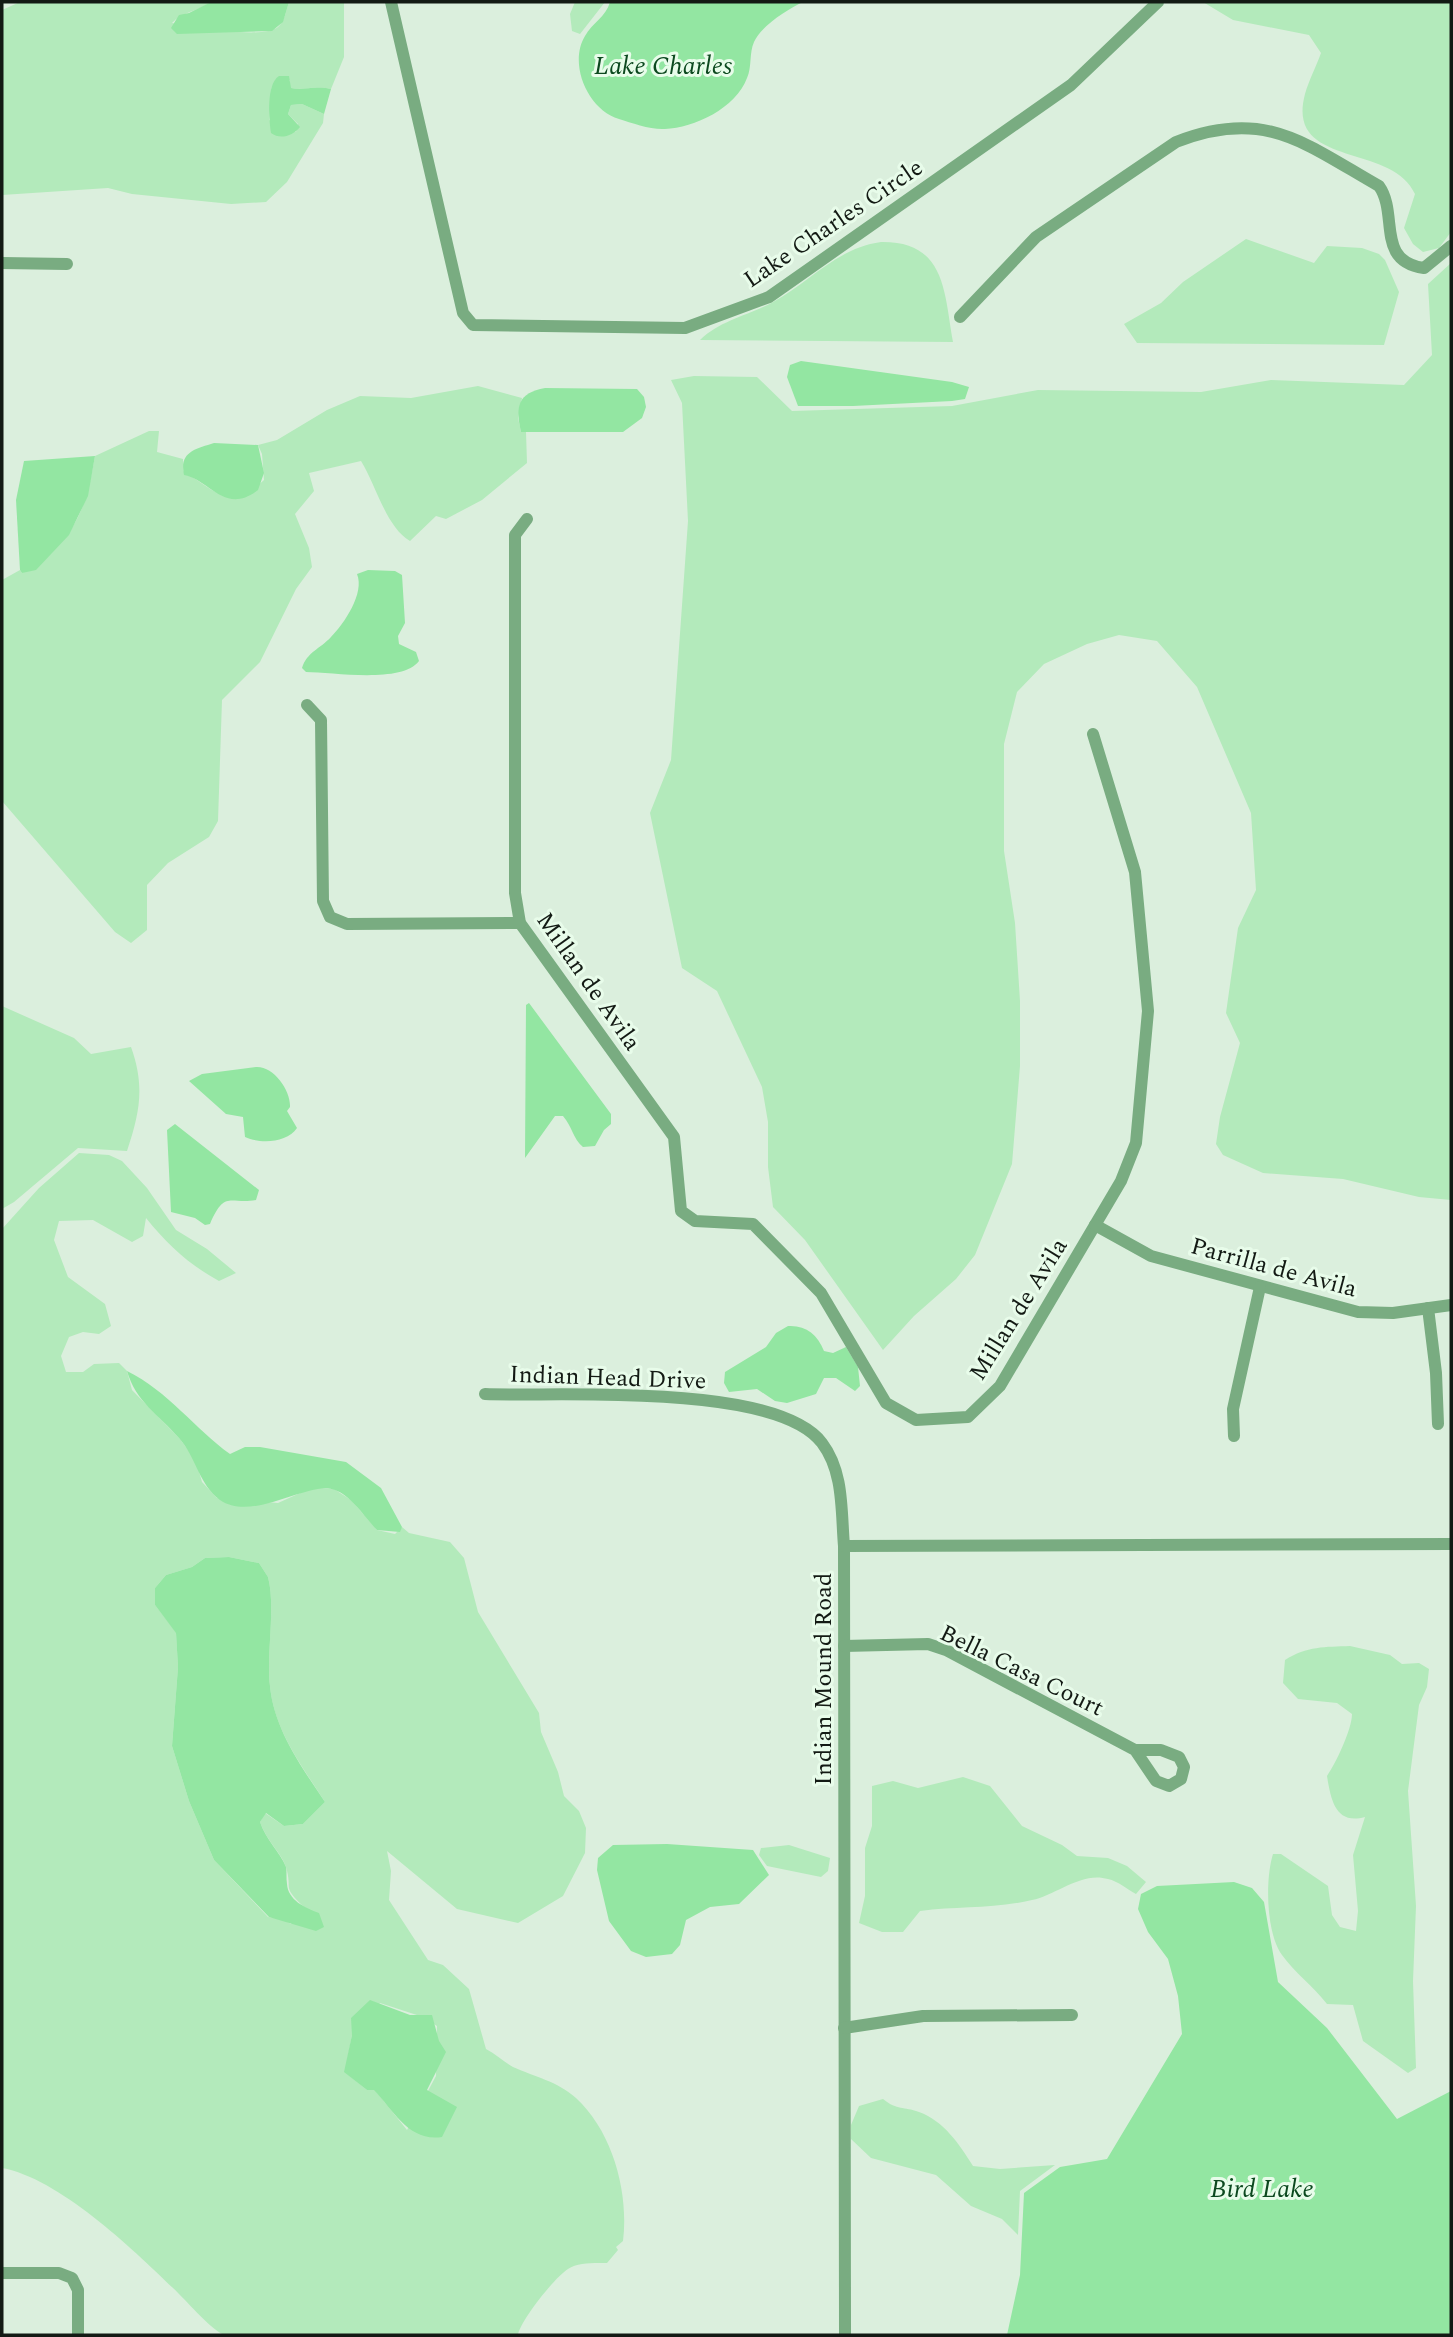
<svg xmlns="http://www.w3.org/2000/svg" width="1453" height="2337" viewBox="0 0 1453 2337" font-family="Spectral,serif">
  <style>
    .green { fill: #b3eabb; fill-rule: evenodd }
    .water { fill: #93e6a2 }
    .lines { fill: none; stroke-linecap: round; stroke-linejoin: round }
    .minor { stroke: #79ac81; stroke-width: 12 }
    .labels { text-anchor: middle; stroke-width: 6; stroke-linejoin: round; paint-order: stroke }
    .street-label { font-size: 24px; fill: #131a14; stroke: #e8fcea }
    .water-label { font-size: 26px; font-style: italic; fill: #0c491f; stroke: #e8fcea }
  </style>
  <rect width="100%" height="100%" fill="#dbefdd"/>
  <g class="green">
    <path d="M20 2H211C198 11 182 12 172 23 193 26 262 40 278 27 285 21 286 10 289 2H344V57L331 89C313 85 304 91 290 88V80L272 86 269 120 296 132 298 124 288 114 291 105 302 104 324 114 323 123 287 182 266 202 231 204 132 194 108 188 2 195V10Z"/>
    <path d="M575 2H605L580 34 572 31 570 14Z"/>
    <path d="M1203 2H1451V232L1439 248 1423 252 1413 244 1404 228 1415 194C1392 142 1285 169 1305 94 1309 80 1316 67 1321 53L1309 35 1233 20Z"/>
    <path d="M1246 239 1314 263 1327 246 1362 248 1379 254 1385 260 1399 292 1384 345 1137 343 1124 324 1161 303 1183 282Z"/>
    <path d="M881 242C946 241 944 292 953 342L700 340C721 320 748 316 773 302 810 282 837 248 881 242Z"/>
    <path d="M1451 263V1200L1419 1197 1343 1179 1263 1173 1223 1155 1216 1144 1220 1117 1240 1043 1226 1013 1238 928 1256 890 1251 813 1197 687 1157 641 1119 635 1087 644 1044 664 1017 692 1004 744V851L1015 923 1020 1001V1066L1012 1164 975 1255 956 1279 914 1316 883 1350 805 1240 773 1207 768 1167V1122L762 1087 717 991 682 968 650 813 671 760 688 521 682 403 671 380 694 376 757 377 792 411 952 406 1038 390 1201 392 1271 380 1404 385 1432 355 1428 284Z"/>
    <path d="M478 386 522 398 518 418 521 432H526L527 463 482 500 446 519 436 516 410 541C386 527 376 485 361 461L309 473 314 491 295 514 309 548 312 567 296 589 260 662 222 700 218 821 209 837 168 863 147 885V930L131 943 115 932 2 801V580L20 570 22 573C73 541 85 515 95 456L149 431H159L157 452 183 459V471C209 486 212 497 245 497L264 480 262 454 258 445 277 440 327 410 360 396 411 398Z"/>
    <path d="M2 1006 74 1038 91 1054 131 1047C145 1086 140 1112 127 1151L78 1148 14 1202 2 1209Z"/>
    <path d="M79 1153 109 1155 122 1161 147 1188 176 1230 207 1249 236 1273 219 1281C188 1264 168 1245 146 1218L143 1236 132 1242 93 1220 59 1221 54 1240 68 1277 105 1304 111 1326 99 1334 83 1332 69 1337 61 1356 66 1372H83L94 1364 119 1363 127 1371 132 1390 180 1439 196 1461 202 1482 217 1498 278 1503 309 1489H334L351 1500 377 1530 395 1534 402 1527 409 1533 450 1542 464 1558 478 1612 539 1713 541 1732 558 1772 564 1796 579 1811 586 1828 585 1853 563 1896 518 1923 457 1909 387 1851 391 1871 389 1900 428 1960 443 1965 469 1989 486 2049C496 2054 504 2062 513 2067 535 2077 557 2081 576 2098 613 2132 629 2193 623 2241L616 2247 618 2250 607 2263C595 2263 578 2262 568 2269 555 2277 520 2321 518 2335H224C207 2326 187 2301 173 2288 132 2248 58 2178 2 2168V1229L39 1188ZM229 1557 259 1563 268 1577C276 1607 266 1654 270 1686 274 1730 302 1766 325 1802L303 1824 284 1826 265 1813 260 1822C266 1840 282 1854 286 1867 293 1891 281 1885 304 1907L291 1924 282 1919 268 1917 214 1860 189 1801 172 1746 178 1667 176 1632 155 1605V1588L166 1575 192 1567 205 1558ZM380 2003 423 2017 437 2026 436 2076 407 2130 374 2089 367 2090 345 2072 352 2035Z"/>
    <path d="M1350 1646 1390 1655 1402 1664 1419 1663 1429 1669 1427 1687 1419 1705 1408 1791 1416 1906 1413 1981 1416 2068 1408 2073 1363 2041 1353 2005 1327 2004C1313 1986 1295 1973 1282 1955 1266 1933 1265 1879 1273 1854H1281L1328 1886 1332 1915 1340 1927 1356 1931 1358 1911 1353 1855 1365 1817C1336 1825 1331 1801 1327 1776 1336 1763 1352 1729 1352 1714L1337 1703 1298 1699 1283 1683 1285 1660C1307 1646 1325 1647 1350 1646Z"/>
    <path d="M963 1777 990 1786 1022 1826 1062 1845 1077 1856 1108 1858 1127 1866 1146 1882 1136 1894C1128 1890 1118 1881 1108 1879 1082 1871 1056 1895 1032 1900 994 1909 958 1906 920 1911L903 1932H882L859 1923 865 1896V1848L872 1826V1786L893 1781 918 1788Z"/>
    <path d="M789 1845 830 1858 828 1871 821 1877 767 1866 759 1855 761 1848Z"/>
    <path d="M883 2099C898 2111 903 2106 919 2112 944 2121 959 2144 973 2166L1000 2169 1055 2165 1020 2191 1018 2235 1002 2219 971 2206 936 2175 871 2158 851 2139V2125L859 2106Z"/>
  </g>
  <g class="water">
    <path d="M211 2H289L283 22 272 31 177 34 171 28 179 15 189 13Z"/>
    <path d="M610 2H803C788 9 761 26 754 42 749 53 752 67 747 78 736 108 694 128 665 129 651 130 632 123 619 119 588 110 568 64 585 36 592 23 606 17 610 2Z"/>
    <path d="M279 76H289L291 88C304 91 313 85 331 89L324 114 302 104 291 105 288 114 300 127C293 136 280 140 271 133 269 119 266 84 279 76Z"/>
    <path d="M801 361 952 382 969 387 965 399 952 401 853 406H798L787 377 790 365Z"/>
    <path d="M545 388 637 389 644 397 646 407 642 418 623 432H521C515 406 518 393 545 388Z"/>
    <path d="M214 443 258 445 264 473 258 490C225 516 209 479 184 475 179 452 195 449 214 443Z"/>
    <path d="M95 456 88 496 69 535 36 570 22 573 20 570 16 500 24 461Z"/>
    <path d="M368 570 395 571 402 575 405 623 398 636 399 644 416 652 419 661C402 684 332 672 306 672L302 668C307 652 320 649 331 637 344 624 365 593 357 574Z"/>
    <path d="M529 1003 611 1114V1124L604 1130 595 1146 583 1147C573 1139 572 1126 563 1116H555L525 1158 526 1005Z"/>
    <path d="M256 1067C274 1066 291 1091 290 1107L287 1111 297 1128C287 1143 260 1144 245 1137L243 1117 226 1114 189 1081 202 1074Z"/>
    <path d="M175 1124 259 1190 256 1200C230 1205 225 1189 210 1224L205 1225 195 1218 171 1212 167 1130Z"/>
    <path d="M788 1326C806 1325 817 1334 824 1351L833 1353 846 1347 858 1367 860 1386 855 1391 836 1378H824L816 1394 787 1403 775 1401 757 1389 729 1392 724 1383 725 1372 766 1347 776 1333Z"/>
    <path d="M127 1371C168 1391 195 1429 230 1454L245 1447H260L346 1462 381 1488 402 1527 400 1532 377 1530C365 1518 352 1496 335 1490 308 1480 253 1523 220 1500 199 1485 196 1457 179 1438 158 1414 136 1402 127 1371Z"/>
    <path d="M229 1557 259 1563 268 1577C276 1607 266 1655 270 1686 274 1729 301 1766 325 1802L303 1824 284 1826 266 1813 260 1822C266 1840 280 1852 286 1867 287 1872 286 1878 287 1884 288 1900 305 1908 319 1913L324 1927 316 1931 269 1917 214 1860 189 1801 172 1746 178 1667 176 1633 155 1605V1588L166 1575 192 1567 205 1558Z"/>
    <path d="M667 1844 753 1850 769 1875 739 1904 710 1907 686 1920 680 1945 672 1954 646 1957 631 1951 609 1921 597 1870 598 1858 613 1845Z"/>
    <path d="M1234 1882 1252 1888 1264 1902 1278 1982 1327 2028 1397 2119 1451 2091V2335H1007L1020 2275 1024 2193 1060 2167 1107 2159 1182 2034 1178 1996 1168 1959 1148 1932 1138 1909 1141 1894 1157 1886Z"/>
    <path d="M370 2000 410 2015H432L439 2041 446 2052 427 2090 457 2107 442 2137C409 2142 394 2111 374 2090H367L344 2072 352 2035 351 2018Z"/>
  </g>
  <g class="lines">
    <g class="minor">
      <path d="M391 2 463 313 473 325 685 328 769 297 1071 85 1158 2"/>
      <path d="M2 263 67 264"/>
      <path d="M960 317 1036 237 1176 142C1265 107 1305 144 1379 186 1399 214 1375 261 1424 268L1451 246"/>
      <path d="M527 519 515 535V893L520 923 674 1137 681 1211 695 1221 753 1224 821 1293 886 1403 916 1420 968 1417 1000 1386 1121 1181 1136 1143 1148 1011 1135 872 1093 734"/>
      <path d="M307 705 321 720 323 901 330 917 347 924 520 923"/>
      <path d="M1095 1225 1151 1256 1358 1312 1393 1313 1451 1305"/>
      <path d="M1428 1308 1436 1373 1438 1424"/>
      <path d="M485 1394C559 1397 776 1382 822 1443 844 1472 841 1511 844 1546L845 2335"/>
      <path d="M1234 1436 1233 1409 1260 1287"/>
      <path d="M844 1546 1451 1544"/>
      <path d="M844 1646 928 1644 946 1650 1135 1750 1156 1781 1169 1786 1181 1779 1184 1767 1179 1757 1161 1750H1135"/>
      <path d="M844 2028 923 2016 1072 2015"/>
      <path d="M2 2273H59L72 2278 78 2290V2335"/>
    </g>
  </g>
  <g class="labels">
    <g class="street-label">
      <text transform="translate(833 223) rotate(-34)" y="8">Lake Charles Circle</text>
      <text transform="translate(589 981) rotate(55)" y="8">Millan de Avila</text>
      <text transform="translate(1274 1267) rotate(15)" y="8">Parrilla de Avila</text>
      <text transform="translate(1018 1309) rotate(-58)" y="8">Millan de Avila</text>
      <text transform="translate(608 1377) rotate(2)" y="8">Indian Head Drive</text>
      <text transform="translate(1022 1670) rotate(26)" y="8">Bella Casa Court</text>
      <text transform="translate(823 1679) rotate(-90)" y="8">Indian Mound Road</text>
    </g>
    <g class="water-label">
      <text x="663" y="74">Lake Charles</text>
      <text x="1262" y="2197">Bird Lake</text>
    </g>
  </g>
  <rect width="1453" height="2337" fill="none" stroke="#131a14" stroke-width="7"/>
</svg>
